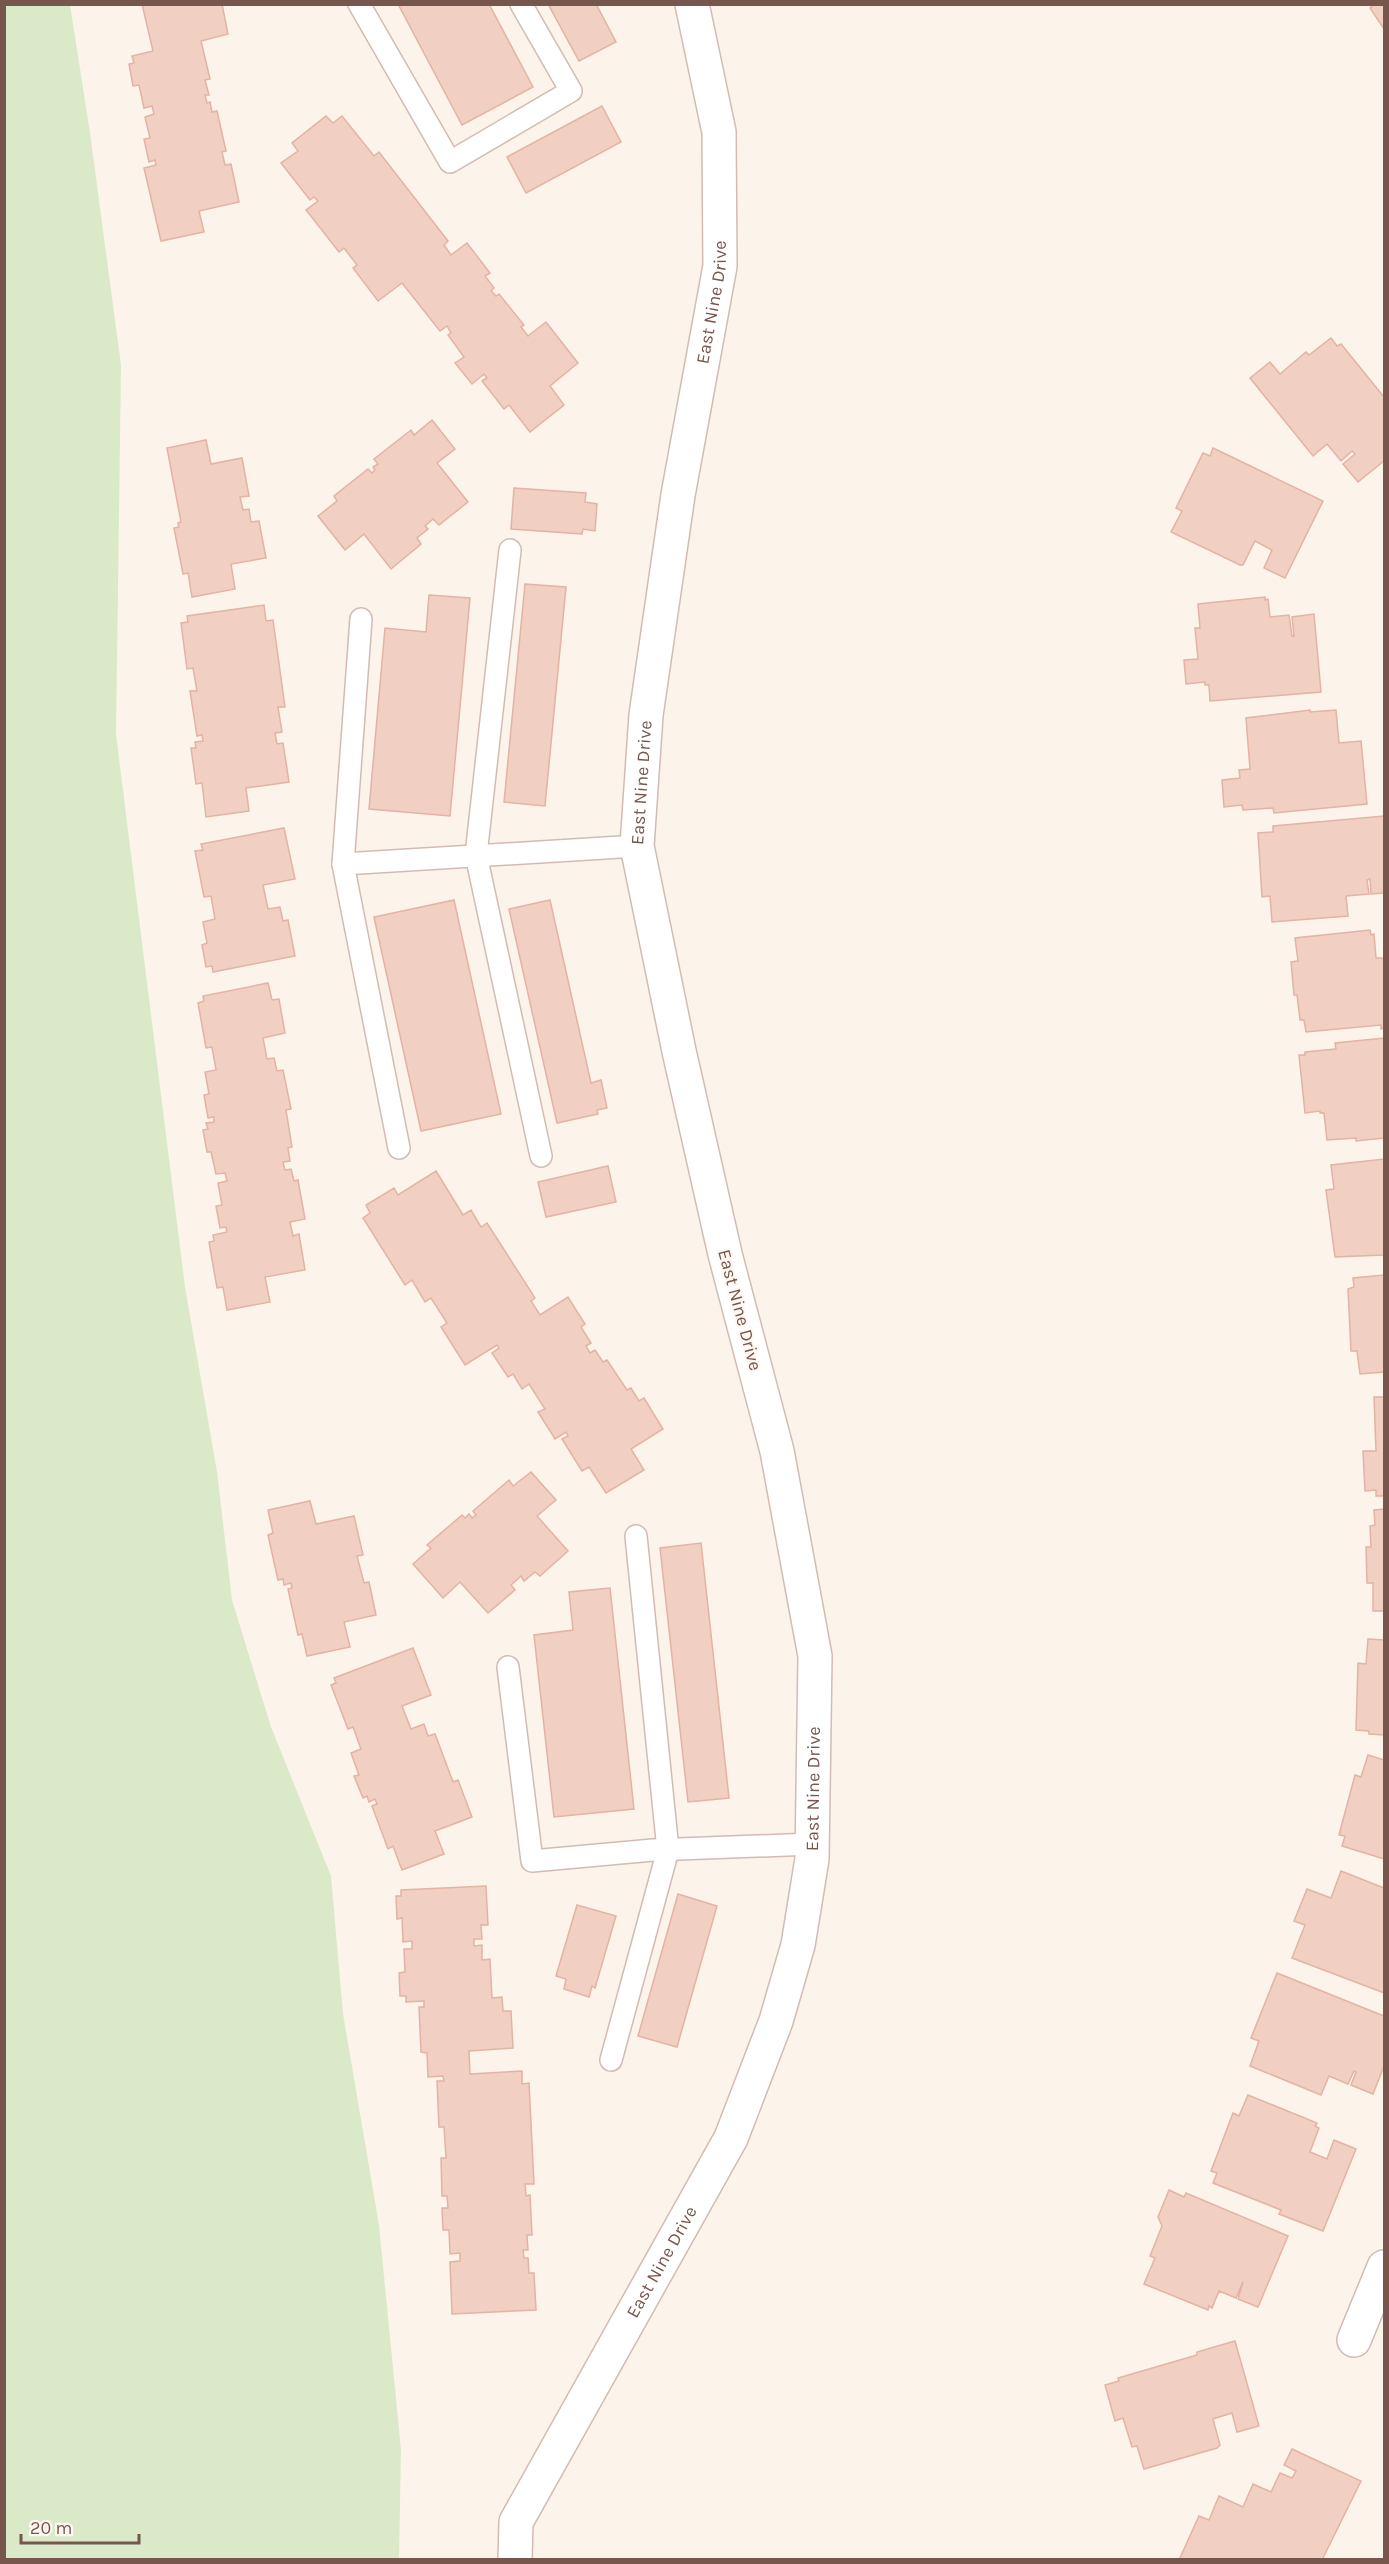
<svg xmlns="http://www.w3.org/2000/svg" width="1389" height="2564" viewBox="0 0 1389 2564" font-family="Karla,sans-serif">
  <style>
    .green { fill: #daeac8 }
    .building { fill: #f1cfc2; stroke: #e3b3a3; stroke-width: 1.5 }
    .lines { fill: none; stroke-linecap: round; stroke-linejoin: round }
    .service-casing { stroke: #d1bcb2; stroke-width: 24 }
    .minor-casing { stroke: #d1bcb2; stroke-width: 36 }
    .service { stroke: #fff; stroke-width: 21 }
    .minor { stroke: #fff; stroke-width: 33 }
    .labels { text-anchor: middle; stroke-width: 4.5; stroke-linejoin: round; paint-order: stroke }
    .street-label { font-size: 18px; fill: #77574d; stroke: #fff7f1 }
  </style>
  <rect width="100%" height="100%" fill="#fcf3ea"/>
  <path class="green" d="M70 5 90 133 121 365 116 734 185 1287 217 1472 232 1600 271 1727 331 1876 343 2014 379 2225 401 2450 399 2559H5L4 5Z"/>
  <g class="building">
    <path d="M142 4H222L228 34 201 41 210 79 205 80 209 95H205L207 103 210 102 212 112 217 111 226 151 222 152 225 165 231 164 239 202 199 211 204 232 161 241 144 168 156 165 155 160 149 162 144 139 150 138 145 117 154 114 152 106 144 108 139 85 133 86 129 64 134 63 132 56 153 51Z"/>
    <path d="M398 4H489L533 87 462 125Z"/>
    <path d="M548 4H596L616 42 579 61Z"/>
    <path d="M1375 4H1384V29L1370 8Z"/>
    <path d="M602 106 621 142 526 193 507 157Z"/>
    <path d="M326 116 333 123 342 116 374 156 379 152 448 241 444 245 451 255 467 243 490 273 485 276 494 288 491 291 496 296 499 294 524 325 521 327 528 336 546 322 578 363 550 386 564 405 530 432 509 405 504 409 482 381 487 378 484 374 472 384 455 363 464 357 448 335 451 333 447 326 440 331 402 283 378 301 353 268 357 265 344 248 339 252 306 210 318 201 314 197 310 200 281 163 298 151 292 143Z"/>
    <path d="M1331 338 1337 346 1341 344 1384 397V461L1358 482 1343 464 1355 454 1352 451 1341 461 1327 444 1313 456 1250 378 1270 362 1280 374 1306 352 1309 355Z"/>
    <path d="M432 420 455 449 437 463 468 502 439 525 433 519 425 526 428 529 417 538 421 544 391 569 364 534 345 550 318 516 337 501 334 496 368 469 372 473 375 470 373 467 378 464 374 459 411 430 414 435Z"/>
    <path d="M206 440 211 464 242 458 249 496 240 497 243 510 249 509 251 522 259 521 266 558 231 564 235 589 192 597 188 573 183 574 174 528 179 527 178 523 181 522 167 448Z"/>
    <path d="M1213 448 1323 501 1285 578 1264 568 1272 550 1255 541 1243 565H1240L1171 532 1182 511 1176 508 1203 453 1210 456Z"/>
    <path d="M514 488 586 493 585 502 597 504 595 531 583 529 582 534 511 529Z"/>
    <path d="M525 584 566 587 545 806 504 802Z"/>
    <path d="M429 595 470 598 450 816 369 809 385 628 426 632Z"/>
    <path d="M1265 597V600L1268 599 1270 617 1289 615 1292 636H1294L1292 617 1314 614 1321 692 1210 701 1209 685H1205V682L1186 684 1184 660 1198 659 1195 628H1200L1198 604Z"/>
    <path d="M264 605 266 621 273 620 285 707H278L282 732 275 733 277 744 283 743 289 782 246 788 249 811 206 817 202 783 196 784 191 748H196L195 742 203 741 202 735 197 736 190 691H197L193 668 187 669 181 623 188 622 187 616Z"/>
    <path d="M1310 710V712L1336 710 1339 743 1361 741 1367 804 1274 813 1273 808 1243 810 1242 805 1224 807 1222 780 1240 778 1239 770 1250 769 1246 718Z"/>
    <path d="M1384 816V893L1371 894 1370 879 1367 880 1369 894 1346 896 1348 916 1272 922 1270 896 1262 897 1258 833 1273 832V826Z"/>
    <path d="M284 828 295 879 263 885 268 909 280 907 283 921 288 920 295 956 213 972 212 966 206 967 202 945 207 943 203 922 215 919 211 896 204 897 195 851 203 850 201 844Z"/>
    <path d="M454 900 501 1114 421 1131 374 917Z"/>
    <path d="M550 900 591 1083 601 1080 607 1108 597 1110 598 1114 557 1123 509 909Z"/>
    <path d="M1370 930 1371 935 1374 934 1376 958H1384V1028L1381 1029V1025L1306 1032 1304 1020H1300L1297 995H1294L1291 962 1298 961 1295 938Z"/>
    <path d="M268 983 272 1000 279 999 285 1033 263 1038 267 1059 274 1058 277 1071 283 1070 291 1109 286 1110 292 1147 288 1148 290 1161 283 1162 285 1170 291 1169 294 1181 298 1180 305 1219 290 1222 293 1236 299 1234 305 1270 265 1277 270 1302 227 1310 223 1287 217 1288 209 1242 214 1241 213 1235 227 1232 226 1227 220 1228 216 1206 222 1205 218 1183 227 1181 225 1173 216 1174 211 1152H207L203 1130 208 1129 206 1123 214 1122V1117L208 1118 204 1095 209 1094 205 1072 216 1070 212 1047 206 1048 198 1003 204 1001 203 996Z"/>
    <path d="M1384 1038V1138L1356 1141V1138L1327 1140 1324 1113H1320V1111L1305 1113 1299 1055H1305V1052L1336 1049 1335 1043Z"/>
    <path d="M1384 1159V1255L1335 1257 1326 1190 1334 1189 1331 1165Z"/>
    <path d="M608 1166 616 1202 546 1217 538 1182Z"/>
    <path d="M436 1171 463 1215 471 1210 481 1227 487 1223 535 1298 531 1301 540 1315 568 1297 585 1324 581 1327 591 1343 586 1346 590 1353 595 1350 603 1362 607 1360 627 1390 631 1388 639 1401 644 1398 663 1429 631 1449 644 1470 606 1493 589 1467 582 1471 562 1439 568 1436 566 1432 555 1439 538 1412 545 1409 529 1384 522 1389 513 1374 508 1377 492 1353 499 1348 497 1345 465 1365 441 1327 447 1323 431 1298 425 1302 412 1280 405 1285 363 1218 370 1213 366 1205 394 1188 398 1195Z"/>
    <path d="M1384 1275V1372L1360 1374 1357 1351H1351L1348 1289 1354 1287 1353 1278Z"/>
    <path d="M1374 1397H1384V1496H1376V1490L1365 1491 1363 1451H1376Z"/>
    <path d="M531 1472 556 1500 537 1516 568 1551 540 1576 535 1572 524 1581 521 1576 511 1585 515 1590 488 1613 460 1582 443 1598 413 1564 431 1548 427 1545 462 1515 465 1518 469 1514 472 1518 476 1515 473 1511 509 1480 513 1486Z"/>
    <path d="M310 1501 316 1524 354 1516 363 1555 357 1556 364 1583 369 1582 376 1615 344 1622 350 1647 307 1656 302 1634 298 1635 288 1589 292 1588 291 1583 284 1585 283 1579 278 1580 268 1535 273 1533 268 1510Z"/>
    <path d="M1384 1509V1611H1373V1583H1367L1366 1547H1371L1370 1526 1375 1525 1374 1510Z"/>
    <path d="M701 1543 729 1798 688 1802 660 1548Z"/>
    <path d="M610 1588 634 1809 554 1817 534 1635 573 1630 569 1592Z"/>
    <path d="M1368 1639 1384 1640V1735L1369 1734V1731L1356 1730 1358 1663 1366 1664Z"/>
    <path d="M413 1648 431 1695 402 1706 411 1729 424 1724 428 1736 435 1734 453 1782 458 1780 472 1817 435 1831 444 1854 402 1870 393 1846 388 1849 372 1806 377 1804 375 1799 369 1802 367 1796 363 1798 354 1776 359 1775 351 1753 361 1749 353 1727 348 1729 331 1685 336 1683 334 1678Z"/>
    <path d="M1368 1755 1384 1760V1859L1342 1846 1345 1836 1339 1835 1355 1775 1361 1777Z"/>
    <path d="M1341 1871 1384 1888V1993L1292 1958 1305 1925 1294 1921 1307 1889 1331 1898Z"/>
    <path d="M486 1886 488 1925H481L482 1939H474V1946L482 1945V1960L490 1959 492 1998 502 1997 503 2011H511L513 2048 469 2051 470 2074 522 2071V2084L529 2083 534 2184H525L526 2196 530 2195 532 2235H527L528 2250H523L524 2258H528L529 2273H534L536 2310 452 2314 450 2262 460 2261V2253L450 2254 449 2230H443L442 2208H448L447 2196H442L441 2158H446L444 2127H439L437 2081H444L443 2076 428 2077 427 2053 421 2052 419 2007H424V2001L406 2002V1996H400L399 1973 405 1972 404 1949H412V1941L403 1942 402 1918 397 1919 396 1896H401V1890Z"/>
    <path d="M678 1894 717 1906 677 2047 638 2036Z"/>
    <path d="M577 1905 616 1916 595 1988 592 1986 589 1997 564 1989 566 1979 556 1976Z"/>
    <path d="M1277 1973 1384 2016V2066L1373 2094 1351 2085 1356 2072 1354 2071 1348 2084 1329 2076 1321 2095 1250 2066 1259 2041 1251 2038Z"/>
    <path d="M1248 2095 1317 2123 1315 2126 1319 2128 1310 2152 1327 2159 1334 2140 1356 2149 1323 2231 1279 2214 1281 2210 1213 2183 1217 2173 1211 2171 1233 2113 1239 2116Z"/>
    <path d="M1169 2190 1184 2197 1186 2193 1288 2236 1258 2307 1238 2299 1243 2282 1236 2298 1219 2291 1212 2308 1209 2306 1208 2310 1144 2284 1155 2258 1150 2256 1162 2226 1158 2217Z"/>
    <path d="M1235 2341 1259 2426 1237 2432 1232 2413 1213 2419 1220 2445 1217 2448 1144 2469 1137 2446 1132 2447 1123 2418 1115 2421 1105 2385 1119 2381 1118 2378 1197 2355V2352Z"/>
    <path d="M1292 2449 1361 2481 1322 2560H1179L1199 2516 1209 2520 1219 2496 1243 2507 1253 2484 1271 2492 1280 2473 1292 2478 1296 2471 1284 2465Z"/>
  </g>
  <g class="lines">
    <defs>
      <g id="service">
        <path d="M359 4 450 162 571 91 521 4"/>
        <path d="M510 550 476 855 541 1156"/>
        <path d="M343 864 361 619"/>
        <path d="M399 1148 343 864 637 846"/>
        <path d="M508 1667 532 1861 653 1850 812 1844"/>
        <path d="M611 2060 668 1850 636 1536"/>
      </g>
      <g id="minor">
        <path d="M1354 2340 1384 2267"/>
        <path id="s1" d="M515 2560 516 2522 731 2138 776 2021 798 1945 812 1859 815 1656 777 1451 725 1254 679 1051 637 846 646 715 678 495 720 266 719 132 692 4"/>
      </g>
    </defs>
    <use href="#service" class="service-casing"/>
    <use href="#minor" class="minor-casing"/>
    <use href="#service" class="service"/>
    <use href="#minor" class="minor"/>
  </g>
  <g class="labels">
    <g class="street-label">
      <text dy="6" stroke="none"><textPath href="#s1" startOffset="2352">East Nine Drive</textPath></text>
      <text dy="6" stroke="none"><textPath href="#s1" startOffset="1866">East Nine Drive</textPath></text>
      <text transform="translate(740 1310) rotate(75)" y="6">East Nine Drive</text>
      <text dy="6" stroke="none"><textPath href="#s1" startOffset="840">East Nine Drive</textPath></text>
      <text dy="6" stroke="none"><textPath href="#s1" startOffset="336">East Nine Drive</textPath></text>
    </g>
  </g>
  <rect width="1389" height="2564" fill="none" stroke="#77574d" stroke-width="12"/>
  <path d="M21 2534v9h118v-9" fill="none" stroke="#77574d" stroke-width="3"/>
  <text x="30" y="2534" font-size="18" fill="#77574d" stroke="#fff7f1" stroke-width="4.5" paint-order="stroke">20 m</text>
</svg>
